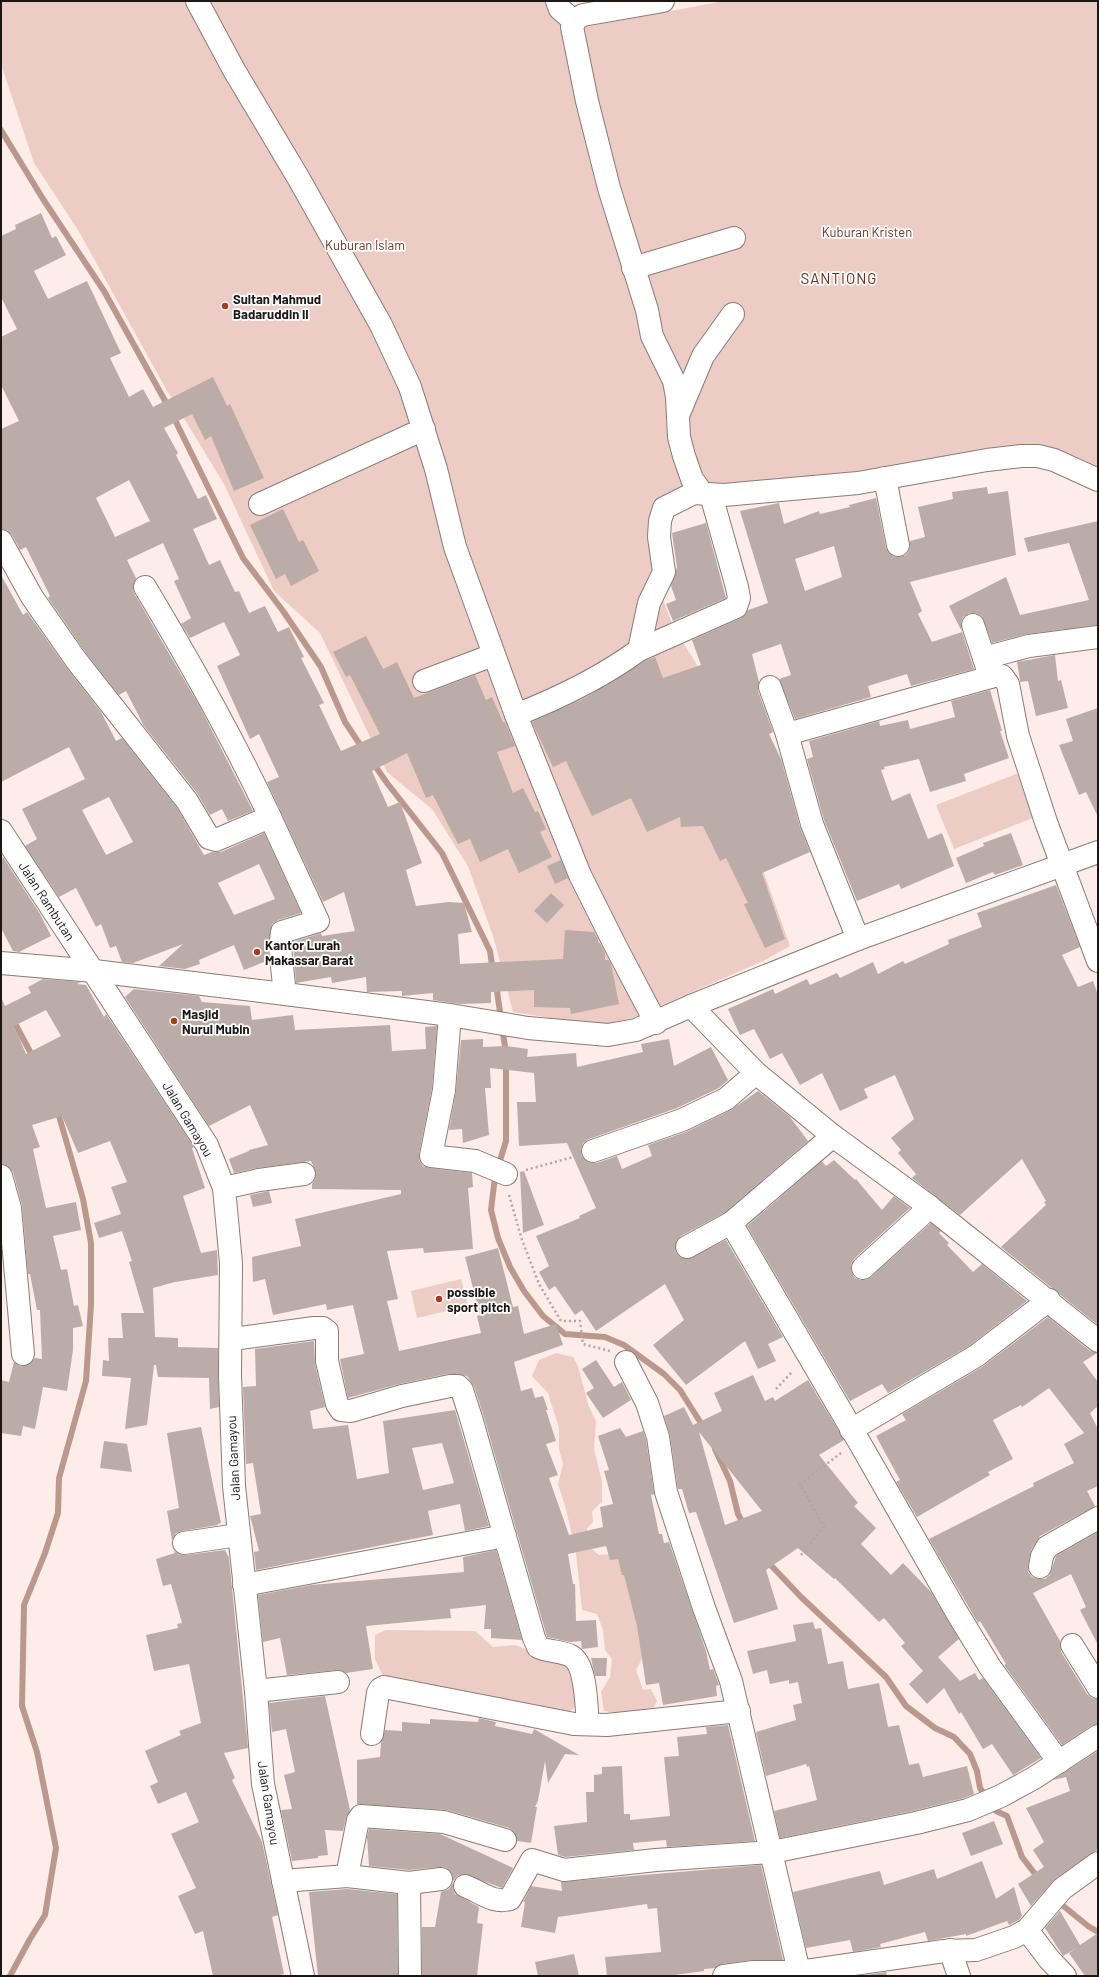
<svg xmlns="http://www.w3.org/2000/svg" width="1099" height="1977" viewBox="0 0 1099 1977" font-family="Barlow,sans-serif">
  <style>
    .green { fill: #ecccc4 }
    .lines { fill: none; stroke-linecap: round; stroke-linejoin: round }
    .stream { stroke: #bb988e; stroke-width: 6 }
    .building { fill: #bcaca8; fill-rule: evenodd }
    .minor-casing { stroke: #8a7b77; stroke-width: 24 }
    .path { stroke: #b3a5a2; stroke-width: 2.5; stroke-dasharray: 2 3; stroke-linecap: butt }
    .minor { stroke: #fff; stroke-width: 22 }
    .poi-dot { fill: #a63d22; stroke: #fefefe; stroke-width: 1.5 }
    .labels { text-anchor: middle; stroke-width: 3.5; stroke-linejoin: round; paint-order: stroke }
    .park-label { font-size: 13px; fill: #69372a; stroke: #fefefe }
    .poi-label { font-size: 13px; font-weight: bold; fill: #1c1615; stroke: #fefefe; text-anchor: start }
    .street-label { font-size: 13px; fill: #1c1615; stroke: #fefefe }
    .quarter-label { font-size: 15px; letter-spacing: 1px; fill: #6d2a18; stroke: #fefefe }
  </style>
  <rect width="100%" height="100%" fill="#fdece8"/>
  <g class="green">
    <path d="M1 1H548L550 16 566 22 670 388 690 487 663 503 661 594 674 629 696 663 712 709 760 862 790 946 765 960 635 1017 610 1023 589 1024 513 1012 494 939 468 866 432 809 387 772 320 633 274 591 224 484 166 389 78 230 34 163 1 64Z"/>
    <path d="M724 1H1098V472L1053 450 884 470 701 486 603 144 581 28Z"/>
    <path d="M1021 772 1038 816 954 849 936 805Z"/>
    <path d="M461 1279 468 1306 417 1318 411 1291Z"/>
    <path d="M556 1353 573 1357 578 1366 588 1404 596 1422 594 1449 602 1482V1502L592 1511 593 1522 587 1528 586 1544 599 1555 616 1554C628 1582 647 1625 642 1656 642 1660 638 1666 636 1670L643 1690 651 1689 657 1701 652 1710 629 1715 604 1711 601 1692 610 1677 612 1659 605 1650 603 1630 597 1614 582 1610 576 1553 566 1509 558 1484 563 1464 559 1449V1428L548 1393 532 1376 539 1360Z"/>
    <path d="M386 1630 475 1631 493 1647 515 1645 551 1659 571 1669 581 1696 574 1708 559 1721 391 1694 375 1659V1635Z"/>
  </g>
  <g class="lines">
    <g class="stream">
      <path d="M1 130 43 199 104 291 169 408"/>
      <path d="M173 416 243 558 283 611 321 667 345 722 363 749"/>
      <path d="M373 763 387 783 442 853 490 951 493 971"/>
      <path d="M496 984 506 1054"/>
      <path d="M12 1018 34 1059"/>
      <path d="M506 1063V1141L495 1177 491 1210 498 1238 510 1267 524 1291 543 1316 565 1334 605 1337 624 1345 664 1374 680 1390 704 1428"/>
      <path d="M715 1449 730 1481 738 1514 744 1525"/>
      <path d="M766 1560 801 1597 886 1677 906 1706 935 1728 954 1737 970 1754 977 1771 980 1788 996 1811 1007 1816 1022 1857 1039 1879"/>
      <path d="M1056 1900 1088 1926 1098 1932"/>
      <path d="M10 1976 30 1939 45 1915 56 1848 37 1752 22 1706 24 1605 45 1553 58 1513 59 1478 86 1381 91 1305V1243L83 1199 57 1109"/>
    </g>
  </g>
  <g class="building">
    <path d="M41 213 52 238 56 236 66 255 34 271 48 299 87 281 121 353 110 358 129 397 143 389 153 407 213 377 227 406 230 404 264 478 234 491 211 436 205 440 192 414 164 428 178 453 176 455 198 499 206 495 217 519 193 529 209 565 220 560 235 592 239 591 249 613 265 606 278 632 289 627 304 657 301 658 324 703 319 705 341 751 380 734 350 675 346 677 333 652 366 636 383 669 397 662 414 698 475 675 486 700 492 697 503 722H505L515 746 497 752 513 793 523 788 535 812 538 811 546 829 540 832 552 857 519 873 508 849 480 862 470 839 458 844 433 795 426 798 407 753 372 771 388 807 400 802 422 863 406 870 416 906 448 902 464 903 472 932 458 934 460 964 563 959 565 930 594 932 598 939V943H600L605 953V960H609L611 964 619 1004 571 1014 570 1008 534 1007V990L491 992V1003L460 1004 433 1000V993L402 996V991L367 992 366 977 332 983 331 977 296 983 293 942 321 933 322 936 355 931 344 892 323 902 267 782 279 777 259 734 250 739 217 666 240 655 224 622 190 638 181 624 191 618 174 581 179 579 163 543 127 560 136 578 133 587 134 593 200 707 253 811 228 821 222 809 210 815 197 793 144 726 126 691 119 695 86 653 48 598 50 596 26 547 20 550 12 535 7 530 1 529V429L19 421 1 385V337L17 329 1 297V236L16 229 15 225ZM129 480 150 521 115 537 96 498Z"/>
    <path d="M987 487 988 494 1008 491 1016 555 910 582 922 611 918 614 932 642 962 632 949 606 1006 577 1020 615 1089 600 1069 543 1028 552 1024 538 1098 521V625L1027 634 992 643 982 616 976 613H969L963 617 961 622V629L974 669 911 686 907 674 868 686 871 697 795 719 779 679 791 675 781 644 752 654 759 682 758 691 773 732 769 734 781 759 800 827 810 852 762 873 785 939 765 948 744 904 748 903 726 858 720 861 703 826 681 827 680 817 647 832 631 798 592 816 566 761 553 767 532 722 585 698 645 661 655 657 663 678 701 665 692 640 741 618 748 610 768 603 740 511 779 503 784 524 819 511 820 514 850 507 849 505 876 498 886 548 889 553 894 557H900L906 555 910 549V541L925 537 918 507 953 499 952 492ZM834 546 842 577 805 591 795 559Z"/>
    <path d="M283 509 299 542 303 540 319 571 291 586 285 574 276 579 250 525Z"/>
    <path d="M706 523 726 598 673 621 666 604 676 600 671 586 677 567 672 533Z"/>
    <path d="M1 575 23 615 27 612 66 667 101 712 116 741 122 738 177 808 204 855 212 852H221L264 833 301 913 278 920 272 924 268 947 269 960 244 970 234 945 199 960 200 964 185 969 159 966 183 944 133 963 122 962 116 946 110 948 101 924 96 927 76 888 59 897 25 846 37 839 22 809 85 779 69 747 1 782ZM109 797 133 842 106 855 82 810ZM259 864 275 899 234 915 218 883Z"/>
    <path d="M1055 655 1058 681 1061 680 1068 708 1036 716 1028 681 1020 682V680L1017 662Z"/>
    <path d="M990 690 1002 731H1000L1009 758 964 774 966 781 930 792 919 759 884 767 885 769 881 770 892 801 910 793 928 839 942 833 954 866 901 889 899 884 857 901 824 820 807 759 813 757 809 741 879 721 880 726 908 720 910 729 955 717 951 701Z"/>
    <path d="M1098 708V817L1086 792 1079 795 1059 745 1073 741 1066 719Z"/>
    <path d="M1011 833 1023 865 995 875 993 872 966 883 956 858 984 846 983 843Z"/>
    <path d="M3 857 40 914 51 936 19 952 13 951 1 928V859Z"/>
    <path d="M561 860 568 878 555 884 547 866Z"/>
    <path d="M1056 885 1080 947 1062 955 1078 987 1093 981 1098 995V1325L1001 1247 1046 1205 1044 1202 1046 1201 1022 1159 960 1215 912 1178 916 1174 898 1153 901 1150 891 1138 914 1119 895 1075 864 1089 868 1098 840 1111 822 1073 800 1085 782 1053 770 1059 754 1029 740 1035 728 1009 773 989 775 994 807 979 810 985 837 973 840 978 873 962 878 974 903 961 905 964 949 944 948 940 982 927 977 913Z"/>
    <path d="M551 893 564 905 547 923 534 911Z"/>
    <path d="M43 979 81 982 77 984 86 985 104 1017 106 1014 194 1147 192 1148 205 1188 183 1196 201 1253 217 1250 218 1275 175 1282 153 1288 155 1337 178 1338V1347L218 1348 219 1407 210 1409 209 1378 158 1377 156 1365H154L147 1425 125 1429 131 1378 102 1376 103 1360 109 1361 108 1338H123L121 1313H144L129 1262 132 1261 122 1231 99 1238 94 1223 121 1214 111 1187 127 1182 110 1141 78 1153 62 1116 32 1125 40 1147 33 1149 46 1208 76 1202 81 1230 53 1236 61 1270 67 1269 74 1306 78 1305 83 1326 73 1328V1350L67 1391 43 1387 35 1429 23 1426 21 1436 1 1433V1380L9 1382 14 1362 18 1365 24 1366 30 1364 35 1358 42 1359 40 1310H37L30 1274H28L22 1205 13 1172 9 1167 1 1164V997L5 1006 31 993 28 987ZM46 1010 61 1036 26 1054 14 1026Z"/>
    <path d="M134 989 199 996 202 1002 250 1006 252 1020 293 1015 295 1030 390 1025 392 1051 426 1049 425 1027 437 1026 432 1088 419 1154V1160L423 1166 429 1168 472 1173 473 1187 468 1188 473 1249 424 1253 423 1248 387 1251 398 1299 387 1301 399 1351 481 1333 477 1316 480 1315 465 1257 498 1248 513 1307 518 1306 524 1334 556 1324 563 1345 514 1362 521 1391 532 1388 535 1398 543 1396 548 1410H546L556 1441 546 1444 558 1475 549 1478 569 1535 603 1527 600 1507 613 1504 604 1471 609 1470 598 1436 620 1428 626 1437 643 1431 646 1440 654 1494 651 1495 659 1534H662L664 1543 669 1542 706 1651 710 1670 713 1669 719 1685 716 1686 717 1696 663 1705 659 1683 646 1685 637 1626 624 1575H622L618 1559 610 1560 606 1546 568 1554 573 1584H575L576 1621 596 1620 598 1647 582 1649 581 1641 570 1642 547 1637 483 1414 474 1386 467 1376 447 1374 399 1384 348 1398 340 1359 364 1354 353 1305 327 1310 326 1304 273 1315 265 1279 253 1282 252 1257 301 1246 295 1219 401 1194V1190L312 1189V1184L315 1179 316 1173 311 1161 257 1168 234 1173 229 1159 249 1151V1150L268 1145 250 1105 209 1126 125 997Z"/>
    <path d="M483 1039V1047L506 1046 528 1049 527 1057 576 1053 577 1067 643 1052 641 1044 669 1039 674 1066 711 1047 728 1080 719 1088 677 1108 589 1139 583 1143 581 1149V1155L585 1160 590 1163H597L617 1156 622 1169 652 1156 648 1145 686 1132 731 1110 758 1091 790 1117 808 1141 724 1213 681 1236 677 1240 675 1246 676 1253 680 1257 687 1259 726 1240 783 1337 768 1344 776 1361 758 1369 745 1341 686 1385 653 1345 684 1320 665 1284 596 1331 582 1310 575 1315 555 1286 549 1290 539 1272 549 1266 536 1236 580 1218 579 1216 596 1208 567 1143 519 1146 517 1102H536L534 1073 490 1068 491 1088H485L489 1135 463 1143 462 1129 449 1130 456 1091 461 1040Z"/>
    <path d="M834 1160 855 1180 856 1179 882 1210 894 1196 910 1208 854 1259 851 1265V1270L854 1277 860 1280H865L871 1277 931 1223 941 1231 939 1233 949 1243 947 1245 973 1272 982 1264 1027 1301 969 1346 888 1393 882 1384 850 1401 747 1226 822 1161 826 1166Z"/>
    <path d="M524 1171 544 1225 523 1233 520 1172Z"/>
    <path d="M269 1191 272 1203 253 1207 250 1195Z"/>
    <path d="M1048 1317 1090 1351 1097 1353 1083 1362 1098 1382V1406L1090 1413 1097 1427 1098 1426V1486L1087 1491 1095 1506 1040 1536 1031 1550 1028 1565V1572L1032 1577 1038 1579H1045L1050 1575 1056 1556 1098 1532V1645L1080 1610 1086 1607 1071 1574 1033 1593 1060 1641 1061 1652 1087 1694 1092 1698 1098 1699V1724L1091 1726 1062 1745 1004 1665 1006 1664 980 1621 978 1623 929 1539 1034 1486 1033 1483 1074 1463 1064 1444 1084 1433 1049 1388 1022 1407 1021 1405 993 1420 1013 1459 988 1472 990 1475 917 1517 896 1482 900 1480 876 1436 906 1420 902 1414 982 1367Z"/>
    <path d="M314 1341 315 1364 325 1407 310 1411 313 1429 348 1425 357 1479 389 1473 383 1421 455 1410 489 1526 465 1531 460 1504 428 1511 433 1535 256 1570 254 1552 259 1551 250 1516 261 1514 253 1463 246 1464 243 1387 256 1386 255 1349ZM442 1443 454 1483 423 1490 412 1448Z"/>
    <path d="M596 1360 614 1387 622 1382 631 1400 603 1418 586 1393 594 1388 582 1369Z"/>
    <path d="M753 1375 765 1401 773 1397 775 1401 808 1380 844 1440 819 1455 858 1503 854 1506 876 1528 861 1544 891 1575 903 1563 931 1592 959 1639 938 1657 960 1681 975 1673 979 1680 983 1678 1041 1758 1013 1775 992 1744 983 1749 961 1712 959 1714 944 1688 927 1704 909 1684 923 1671 901 1646 905 1643 884 1618 879 1622 835 1578 834 1579 798 1548 766 1570 778 1609 734 1623 696 1512 689 1513 682 1489H678L670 1435 664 1416 684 1407 693 1425 722 1411 714 1393ZM699 1432 762 1511 725 1525Z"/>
    <path d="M201 1427 221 1523 218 1524V1525L182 1531 176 1533 172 1540 167 1511 179 1508 167 1433Z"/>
    <path d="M104 1441 127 1444 132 1472 100 1468Z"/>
    <path d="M225 1550 229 1558 248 1748 224 1753 235 1778 232 1780 262 1842 278 1915 272 1917 284 1974 276 1976H213L203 1931 195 1934 178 1896 196 1888 171 1834 199 1822 186 1792 158 1804 150 1786 158 1782 145 1751 181 1735 179 1731 201 1723 189 1664 154 1671 146 1635 178 1628 177 1624 182 1623 171 1584 163 1586 156 1559 175 1553 174 1551 180 1555H186Z"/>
    <path d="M496 1550 522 1640 491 1638V1629H484L486 1605 450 1609 451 1618 366 1626 373 1669 346 1673 337 1670 287 1675 280 1638 263 1642 258 1595 311 1585 464 1572 463 1557Z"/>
    <path d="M813 1622 815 1629 821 1628 828 1664 843 1661 848 1689 879 1683 888 1727 899 1725 909 1765 919 1763 923 1777 967 1766 974 1794 964 1798 913 1811 780 1838 774 1811 817 1800 809 1766 807 1767 806 1764 766 1776 756 1732 796 1720 793 1705 802 1703 798 1682 789 1684V1680L770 1684 767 1670 753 1674 747 1651 796 1641 793 1625Z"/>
    <path d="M591 1658H607L606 1676H595Z"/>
    <path d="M325 1696 350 1810 346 1818 343 1831 325 1830 328 1855 318 1856V1858L292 1861 281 1810 292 1809 284 1775 295 1772 286 1729 272 1732 269 1703Z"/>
    <path d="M479 1718 496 1722 495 1726 532 1734 534 1729 579 1755 565 1754 548 1783 545 1761 538 1801 535 1807H537L531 1843 517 1841 514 1832 509 1828 447 1810 357 1804V1760L380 1757 381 1743 385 1730 402 1731V1722L430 1724V1719L478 1722Z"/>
    <path d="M728 1725 755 1841 667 1847 666 1840 633 1843 634 1850 565 1857 558 1855 554 1826 587 1822 586 1792H594V1775L602 1774V1767L622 1766 624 1814H630V1820L670 1816 664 1757 679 1756 677 1737 707 1734 706 1727Z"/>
    <path d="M1098 1751V1849L1055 1879 1031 1906 1018 1884 1044 1867 1033 1850 1044 1842 1026 1808 1070 1791 1066 1777 1053 1780Z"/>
    <path d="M994 1821 1003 1844 971 1856 962 1833Z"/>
    <path d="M369 1829 440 1834 513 1868 502 1888 464 1874 457 1876 453 1881V1888L455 1894 479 1907 477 1923 483 1924 477 1976H422V1927H435L441 1892 449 1889 453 1883V1877L451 1872 446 1868 440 1867 409 1870 369 1866 367 1837Z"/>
    <path d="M982 1861 996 1899 1014 1887 1022 1916 1019 1920 1009 1925 1007 1921 966 1936V1934L928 1941 925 1932 880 1944 881 1947 853 1952 850 1940 806 1948 793 1892 880 1871 884 1885 934 1869 937 1879Z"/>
    <path d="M761 1865 783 1960H753L722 1964 715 1968 704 1969V1971L667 1976H607L605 1957 661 1952 657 1908 648 1909 647 1904 558 1917 555 1933 521 1927 525 1902H523L531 1886 562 1891 561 1882Z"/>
    <path d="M347 1889 397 1894 398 1976H318L309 1892Z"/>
    <path d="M1060 1911 1080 1945 1098 1933V1976H1085L1069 1953 1078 1947 1063 1956 1045 1928Z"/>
    <path d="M574 1954 579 1976H538L535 1962Z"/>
    <path d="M886 1972 887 1976H859Z"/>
  </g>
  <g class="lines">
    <defs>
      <g id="minor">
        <path d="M197 1 234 70 299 179 381 325 410 387 436 469 455 547 516 715 580 875 615 945 656 1023"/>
        <path d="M557 1 560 9 574 21"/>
        <path d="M663 1 583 15 576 19 572 27 587 101 609 188 647 310 652 336 674 381 677 397 679 437 684 456 692 479 702 493"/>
        <path d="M633 268 734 238"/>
        <path d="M679 413 703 356 733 314"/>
        <path d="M885 478 898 545"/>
        <path d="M260 504 424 429"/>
        <path d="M1 541 32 597 76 660 187 801 209 838 216 840 270 817 318 921 282 932 280 948 285 994"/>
        <path d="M145 587C190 662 233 738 270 817"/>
        <path d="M973 625 984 658"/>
        <path d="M639 650 736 607 739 598 737 587 711 495"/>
        <path d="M990 677 984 658 1029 646 1098 637"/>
        <path d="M424 681 493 655"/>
        <path d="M770 687 787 734 812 824 858 939"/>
        <path d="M516 715C559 698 601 678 639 650L649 603 664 572 659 537 660 521 664 508 694 493 724 495 858 483 987 460 1021 456H1038L1054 460 1098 480"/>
        <path d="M787 734 998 675 1002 676 1008 684 1018 736 1046 822 1098 961"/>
        <path d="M1 831 207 1145 224 1188 231 1263 230 1376 234 1486 256 1691 263 1784 303 1976"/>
        <path d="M1 963 94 971 285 994 450 1015 528 1028 608 1035 636 1030 691 1006 858 939 1098 852"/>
        <path d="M691 1006 756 1073 833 1136 930 1207 1098 1341"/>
        <path d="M450 1015 444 1090 431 1156 475 1161 506 1174"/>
        <path d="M833 1136 731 1223 858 1440 956 1611 990 1667 1059 1762"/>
        <path d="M593 1151 682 1120 726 1099 756 1073"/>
        <path d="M1 1176 10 1208 23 1354"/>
        <path d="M224 1188 259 1180 304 1174"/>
        <path d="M687 1247 731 1223"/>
        <path d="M863 1268 930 1207"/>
        <path d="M232 1339 314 1328H323L327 1331V1361L337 1404 341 1410 351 1411 402 1396 450 1386H458L462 1390 471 1418 534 1638 538 1647C548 1652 562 1651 571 1656 587 1665 586 1707 588 1724"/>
        <path d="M626 1362 647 1403 658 1437 666 1492 704 1608 731 1681 800 1976"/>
        <path d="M851 1430 976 1356 1049 1300"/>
        <path d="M184 1543 238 1535"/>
        <path d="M1040 1567 1042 1556 1047 1547 1098 1518"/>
        <path d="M244 1585 505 1536"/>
        <path d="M1072 1645 1098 1687"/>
        <path d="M256 1691 338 1682"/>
        <path d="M372 1734 378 1693 380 1689 384 1687 574 1724 607 1725 739 1711"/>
        <path d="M347 1876 358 1820 361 1816 444 1822 505 1840"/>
        <path d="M283 1881 347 1876 409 1883 441 1879"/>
        <path d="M409 1883 410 1976"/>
        <path d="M465 1886C481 1892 493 1904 510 1899L532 1860 564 1870 656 1860 772 1852 916 1823 968 1810 1001 1796 1034 1778 1098 1736"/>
        <path d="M1027 1930 1049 1959 1065 1976"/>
        <path d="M950 1950 959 1976"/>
        <path d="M724 1976 753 1972H799L944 1951 976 1950 1014 1937 1027 1930 1062 1889 1098 1863"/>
      </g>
    </defs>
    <use href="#minor" class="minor-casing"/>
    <g class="path">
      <path d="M526 1170 573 1157"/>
      <path d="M509 1195 522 1240 539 1284 561 1321H580L583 1344 610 1351"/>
      <path d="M776 1389 793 1371"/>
      <path d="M801 1555 824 1527 800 1484 841 1453"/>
    </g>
    <use href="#minor" class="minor"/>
  </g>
  <g class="poi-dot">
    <circle cx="225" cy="306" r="4"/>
    <circle cx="257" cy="952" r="4"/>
    <circle cx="174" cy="1021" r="4"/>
    <circle cx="439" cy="1299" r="4"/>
  </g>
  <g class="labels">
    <g class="park-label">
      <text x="867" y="237">Kuburan Kristen</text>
      <text x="365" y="250">Kuburan Islam</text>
    </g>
    <g class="poi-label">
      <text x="233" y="304">Sultan Mahmud<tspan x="233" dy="15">Badaruddin II</tspan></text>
      <text x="265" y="950">Kantor Lurah<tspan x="265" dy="15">Makassar Barat</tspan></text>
      <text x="182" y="1019">Masjid<tspan x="182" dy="15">Nurul Mubin</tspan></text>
      <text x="447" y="1297">possible<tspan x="447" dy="15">sport pitch</tspan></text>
    </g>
    <g class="street-label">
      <text transform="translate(47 901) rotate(57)" y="5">Jalan Rambutan</text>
      <text transform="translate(188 1119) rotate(59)" y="5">Jalan Gamayou</text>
      <text transform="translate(233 1458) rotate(-93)" y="5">Jalan Gamayou</text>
      <text transform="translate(269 1803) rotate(81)" y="5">Jalan Gamayou</text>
    </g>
    <g class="quarter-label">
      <text x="839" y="284">SANTIONG</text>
    </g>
  </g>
  <rect width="1099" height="1977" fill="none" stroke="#1c1615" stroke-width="4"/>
</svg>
